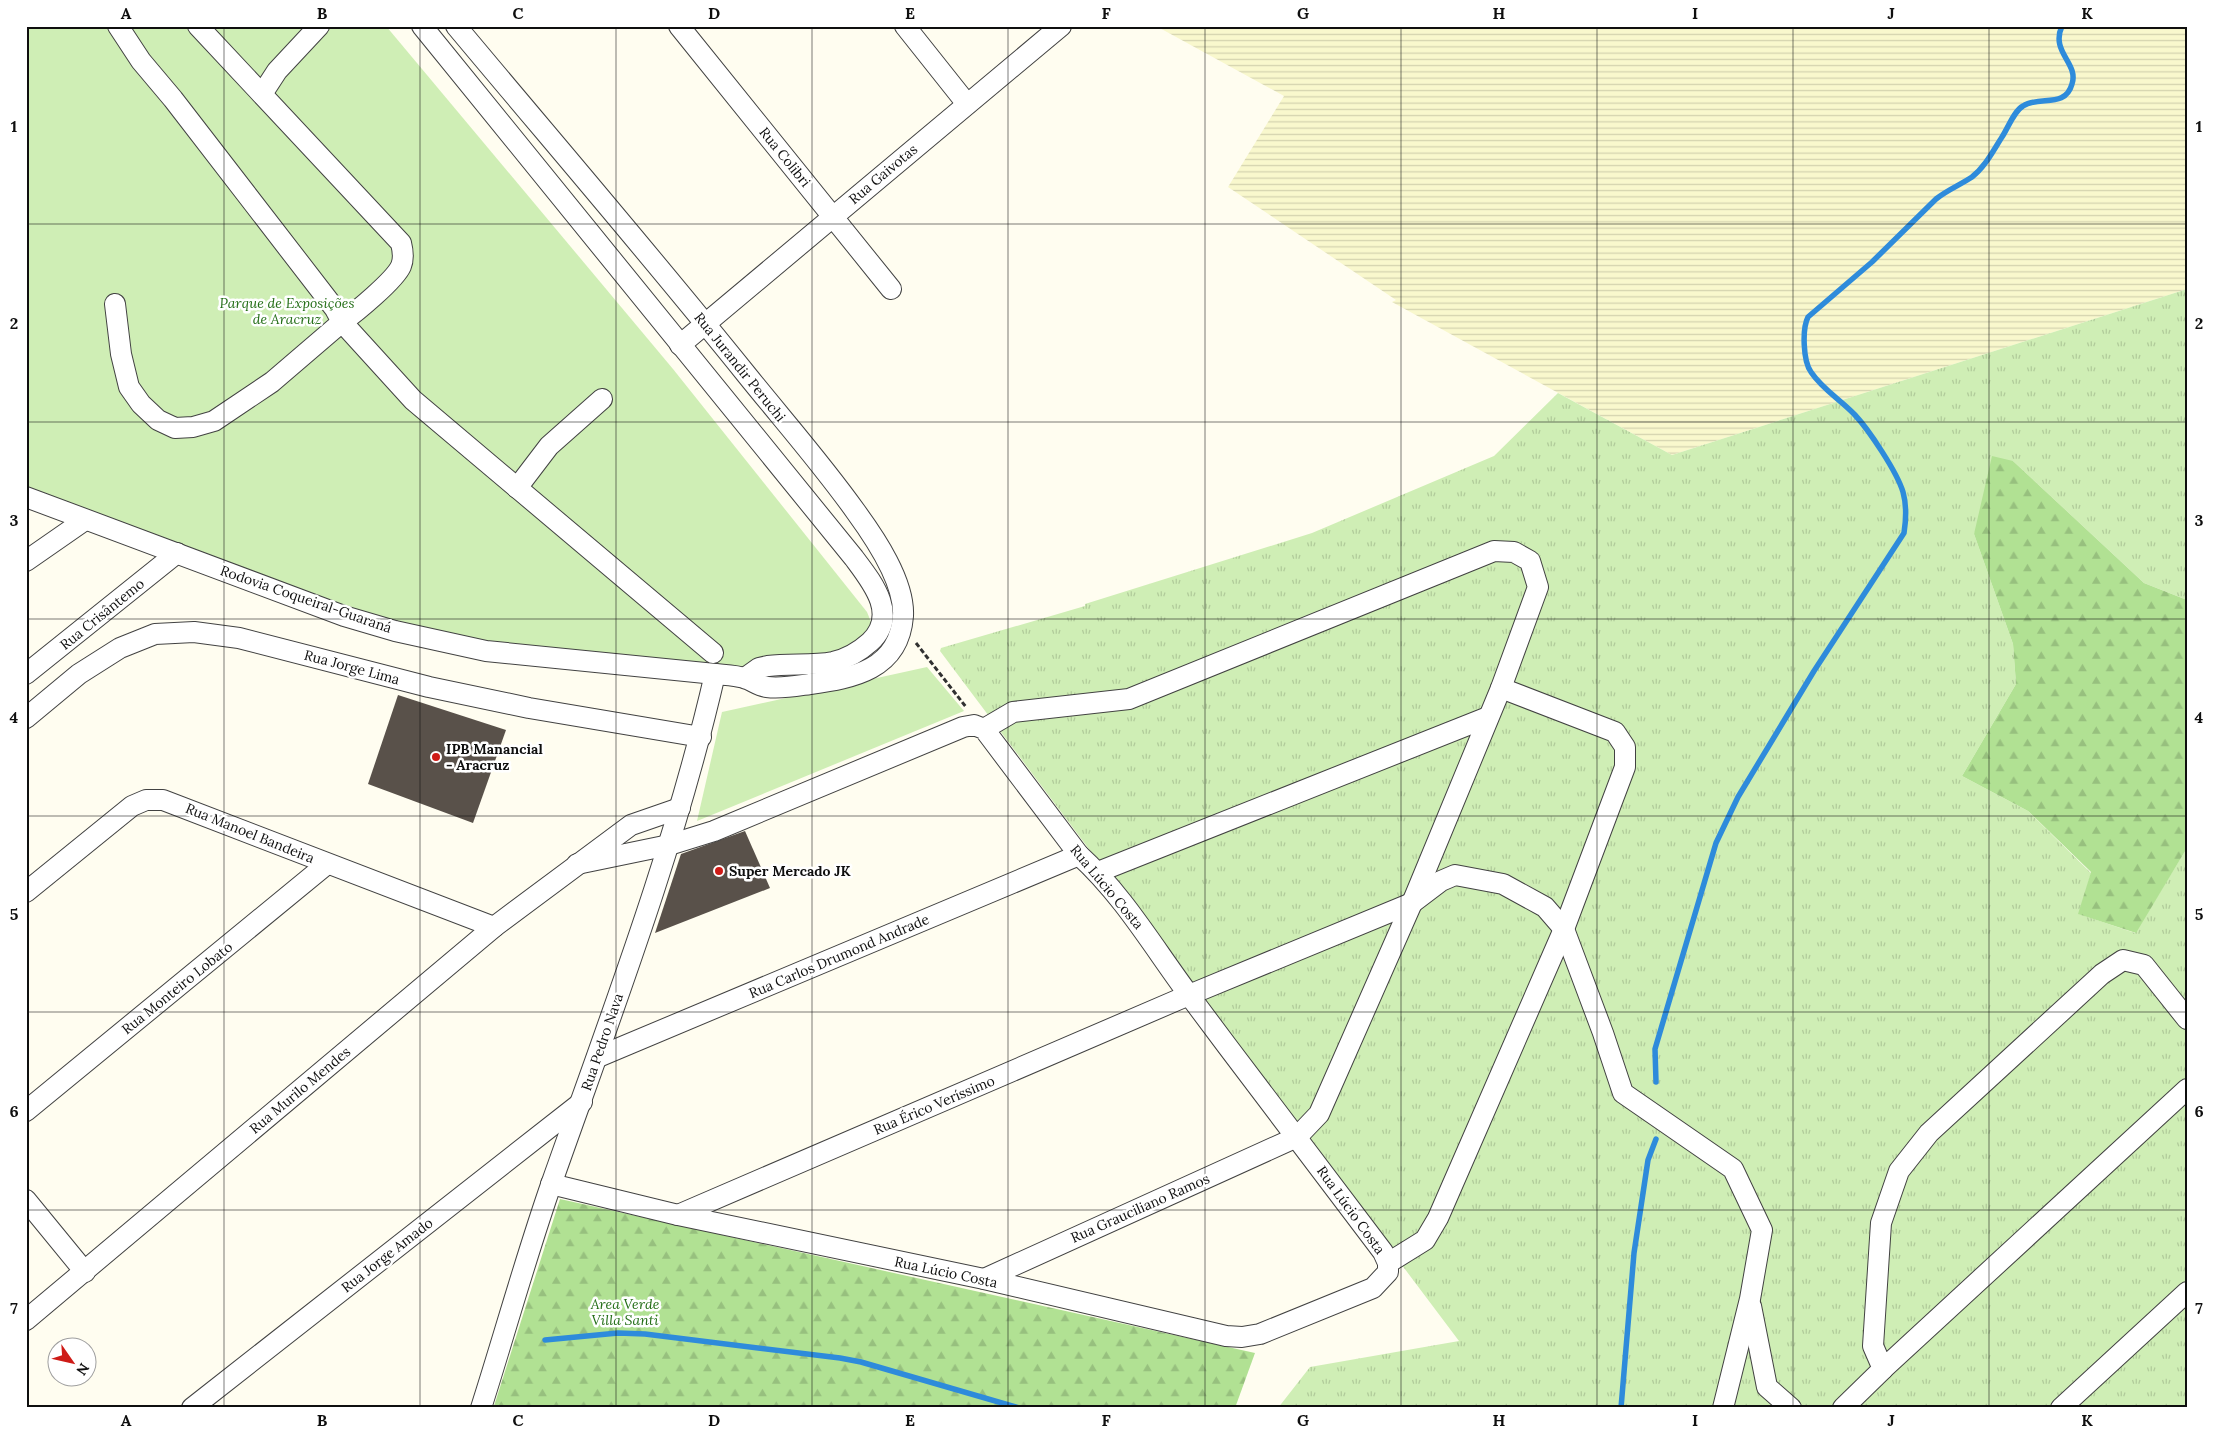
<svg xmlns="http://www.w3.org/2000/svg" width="2213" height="1434" viewBox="0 0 2213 1434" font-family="Lora,serif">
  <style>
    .farmland { fill: url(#farmland-rules) }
    .grass { fill: url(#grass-tufts) }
    .forest { fill: url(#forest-firs) }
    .park { fill: #cfeeb5 }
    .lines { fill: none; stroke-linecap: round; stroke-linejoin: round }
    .stream { stroke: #2e8bdb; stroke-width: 5.5 }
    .building { fill: #59514a }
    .minor-casing { stroke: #424242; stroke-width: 22 }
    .path { stroke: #313131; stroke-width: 3; stroke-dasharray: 5 2.5; stroke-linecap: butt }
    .minor { stroke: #fff; stroke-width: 20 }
    .grid { fill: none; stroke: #0f0f0f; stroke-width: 1; stroke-opacity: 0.55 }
    .poi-dot { fill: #ce1b17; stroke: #fff; stroke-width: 2 }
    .labels { text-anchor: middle; stroke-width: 5; stroke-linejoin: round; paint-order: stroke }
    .street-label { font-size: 14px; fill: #0f0f0f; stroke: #fff }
    .park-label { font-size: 14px; font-style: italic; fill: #246e17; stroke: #fff }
    .poi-label { font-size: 14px; font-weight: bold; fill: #0f0f0f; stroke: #fff; text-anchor: start }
    .neatline { fill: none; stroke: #0f0f0f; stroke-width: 2 }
    .grid-label { font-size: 16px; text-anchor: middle; font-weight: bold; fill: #0f0f0f }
  </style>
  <defs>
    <pattern id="farmland-rules" width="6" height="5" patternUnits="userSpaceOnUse" patternTransform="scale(1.25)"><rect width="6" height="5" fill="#f9f8cd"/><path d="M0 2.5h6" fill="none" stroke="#d4d3af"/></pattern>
    <pattern id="grass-tufts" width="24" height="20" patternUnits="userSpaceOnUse" patternTransform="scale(1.25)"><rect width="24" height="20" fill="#cfeeb5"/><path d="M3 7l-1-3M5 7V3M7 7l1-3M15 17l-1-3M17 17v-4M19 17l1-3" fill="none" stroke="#b1cb9a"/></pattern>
    <pattern id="forest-firs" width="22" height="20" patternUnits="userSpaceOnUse" patternTransform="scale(1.25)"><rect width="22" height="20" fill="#b1e193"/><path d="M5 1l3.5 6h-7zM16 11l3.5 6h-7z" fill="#97c07e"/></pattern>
  </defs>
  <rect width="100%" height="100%" fill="#fffdf0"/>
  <path class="farmland" d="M1156 26H2187V289L1672 455 1392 302 1396 300 1228 187 1284 96Z"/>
  <path class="grass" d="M2187 289V600L2144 583 2013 461 1974 534 2013 644 2016 684 1962 776 2028 811 2091 873 2079 914 2135 933 2187 848V1408H1278L1310 1367 1459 1341 940 651 941 648 1085 606V604L1312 533 1494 456 1558 393 1672 455Z"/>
  <g class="forest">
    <path d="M1992 456 2013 461 2144 583 2187 600V848L2136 933 2078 914 2091 872 2028 811 1962 776 2016 684 2013 644 1974 534Z"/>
    <path d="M560 1199 1255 1353 1235 1408H502L494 1406Z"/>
  </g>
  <g class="park">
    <path d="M26 26H386L673 369 867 612 873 627 865 651 726 674 419 636 26 490Z"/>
    <path d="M927 667 964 711 697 821 722 712Z"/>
  </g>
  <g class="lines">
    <g class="stream">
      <path d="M1656 1082 1655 1049 1716 843 1738 797 1814 671 1904 533C1906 520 1907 506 1903 492 1897 472 1869 430 1855 415 1841 400 1822 389 1811 372 1803 361 1802 329 1808 317L1872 262 1936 199C1947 190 1960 185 1972 177 1985 167 1993 151 2002 137 2008 128 2014 111 2023 106 2040 95 2065 109 2072 84 2079 63 2050 52 2062 26"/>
      <path d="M545 1340 618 1333 645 1334 840 1358 861 1362 1019 1408"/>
      <path d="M1621 1408 1634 1253 1648 1160 1656 1139"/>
    </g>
  </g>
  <g class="building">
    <path d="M398 695 506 730 473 823 368 784Z"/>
    <path d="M745 831 770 888 655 933 681 854Z"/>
  </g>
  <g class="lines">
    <defs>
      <g id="minor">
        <path d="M118 26 141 61 173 99 335 309 342 322C355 313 395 280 401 266 404 259 403 251 401 243L198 26"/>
        <path d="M422 26 854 558C872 582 899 615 870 642 860 651 846 659 833 662 812 666 789 663 768 666L759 668 745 678"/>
        <path d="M679 26 891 289"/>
        <path d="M905 26 967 104"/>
        <path d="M262 94 277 71 319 26"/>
        <path d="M115 304 121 354 129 387 141 404 158 420 175 428 193 427 214 421 272 382 342 322 413 400 713 653"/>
        <path d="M680 345 1061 26"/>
        <path d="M517 488 549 446 602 399"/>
        <path d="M26 497 344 616 395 631 486 651 715 674C724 675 736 675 744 678 752 680 758 686 767 687 781 689 796 686 810 684 853 678 899 670 903 616 905 582 875 538 856 512 822 464 783 420 746 374 652 257 553 142 456 26"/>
        <path d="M26 561 85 520"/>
        <path d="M26 674 177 553"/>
        <path d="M26 718 79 674 120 648 155 634 194 632 239 638 429 687 529 708 701 737"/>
        <path d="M984 729 1013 712 1129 699 1494 551 1514 552 1530 561 1538 587 1501 688 1412 903 1319 1114 1297 1137 984 1279"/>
        <path d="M1098 872 1488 717"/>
        <path d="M26 892 132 806 146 800H163L494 927"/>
        <path d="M2187 1019 2144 965 2123 960 2102 974 1929 1133 1899 1171 1881 1223 1873 1346 1883 1369 2187 1089"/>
        <path d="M598 1057 1079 855"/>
        <path d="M26 1111 327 864"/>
        <path d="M551 1184 678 1215 984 1279 1226 1336 1242 1337 1260 1334 1373 1288 1388 1272V1263L1383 1252C1318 1166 1253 1081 1189 995 1154 948 1123 895 1079 855L984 729 974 725 963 727 714 831 669 845 577 864"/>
        <path d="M26 1200 85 1272"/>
        <path d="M678 1215 1189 995 1412 903 1441 881 1455 875 1503 884 1545 907 1564 929 1603 1033 1623 1093 1733 1169 1762 1230 1750 1299 1723 1408"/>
        <path d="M1388 1263 1425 1240 1438 1218 1564 929 1625 767V747L1615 732 1501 688"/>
        <path d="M1751 1306 1767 1387 1791 1408"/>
        <path d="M26 1320 494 927 631 825 680 808"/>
        <path d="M192 1408 582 1102"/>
        <path d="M481 1408C505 1333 526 1256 552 1182 611 1015 675 848 715 674"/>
        <path d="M1843 1408 1883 1369"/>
        <path d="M2061 1408 2187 1292"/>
      </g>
    </defs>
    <use href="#minor" class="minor-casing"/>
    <path class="path" d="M916 643 966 707"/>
    <use href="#minor" class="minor"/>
  </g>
  <path class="grid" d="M224 26V1408M420 26V1408M616 26V1408M812 26V1408M1008 26V1408M1205 26V1408M1401 26V1408M1597 26V1408M1793 26V1408M1989 26V1408M26 224H2187M26 422H2187M26 619H2187M26 816H2187M26 1012H2187M26 1210H2187"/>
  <g class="poi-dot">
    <circle cx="436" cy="757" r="5"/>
    <circle cx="719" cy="871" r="5"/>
  </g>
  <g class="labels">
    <g class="street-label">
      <text transform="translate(785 157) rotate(51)" y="5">Rua Colibri</text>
      <text transform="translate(883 174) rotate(-40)" y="5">Rua Gaivotas</text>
      <text transform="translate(740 367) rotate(51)" y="5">Rua Jurandir Peruchi</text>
      <text transform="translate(306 599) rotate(19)" y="5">Rodovia Coqueiral-Guaraná</text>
      <text transform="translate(102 614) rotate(-39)" y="5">Rua Crisântemo</text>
      <text transform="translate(352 667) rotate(15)" y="5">Rua Jorge Lima</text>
      <text transform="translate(250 833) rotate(22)" y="5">Rua Manoel Bandeira</text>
      <text transform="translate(1107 887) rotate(50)" y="5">Rua Lúcio Costa</text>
      <text transform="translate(839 956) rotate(-23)" y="5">Rua Carlos Drumond Andrade</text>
      <text transform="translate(177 988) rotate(-39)" y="5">Rua Monteiro Lobato</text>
      <text transform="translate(602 1042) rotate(-71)" y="5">Rua Pedro Nava</text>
      <text transform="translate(300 1090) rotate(-40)" y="5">Rua Murilo Mendes</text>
      <text transform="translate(934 1105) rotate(-23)" y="5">Rua Érico Veríssimo</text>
      <text transform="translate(1140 1208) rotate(-24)" y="5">Rua Grauciliano Ramos</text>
      <text transform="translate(1351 1210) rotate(54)" y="5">Rua Lúcio Costa</text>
      <text transform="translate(387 1255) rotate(-38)" y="5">Rua Jorge Amado</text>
      <text transform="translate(946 1272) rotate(12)" y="5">Rua Lúcio Costa</text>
    </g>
    <g class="park-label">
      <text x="287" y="308">Parque de Exposições<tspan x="287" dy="16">de Aracruz</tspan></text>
      <text x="625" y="1309">Area Verde<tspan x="625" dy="16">Villa Santi</tspan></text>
    </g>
    <g class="poi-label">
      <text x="446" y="754">IPB Manancial<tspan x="446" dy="16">- Aracruz</tspan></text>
      <text x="729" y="876">Super Mercado JK</text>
    </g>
  </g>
  <rect width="2213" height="1434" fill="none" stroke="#ffffff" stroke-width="55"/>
  <g transform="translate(72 1362) rotate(124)"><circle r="24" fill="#ffffff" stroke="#9f9f9f"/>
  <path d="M0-4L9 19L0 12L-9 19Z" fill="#ce1b17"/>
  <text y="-8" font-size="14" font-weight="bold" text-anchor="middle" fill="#0f0f0f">N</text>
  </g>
  <rect x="28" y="28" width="2158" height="1378" class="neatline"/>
  <g class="grid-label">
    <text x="126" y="19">A</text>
    <text x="322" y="19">B</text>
    <text x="518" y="19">C</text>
    <text x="714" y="19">D</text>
    <text x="910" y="19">E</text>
    <text x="1106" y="19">F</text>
    <text x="1303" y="19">G</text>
    <text x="1499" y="19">H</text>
    <text x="1695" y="19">I</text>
    <text x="1891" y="19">J</text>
    <text x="2087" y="19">K</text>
    <text x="14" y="132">1</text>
    <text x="2199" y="132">1</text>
    <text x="14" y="329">2</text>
    <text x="2199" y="329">2</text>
    <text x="14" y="526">3</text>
    <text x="2199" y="526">3</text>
    <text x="14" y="723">4</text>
    <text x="2199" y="723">4</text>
    <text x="14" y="920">5</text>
    <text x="2199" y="920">5</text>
    <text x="14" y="1117">6</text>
    <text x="2199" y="1117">6</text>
    <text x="14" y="1314">7</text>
    <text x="2199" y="1314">7</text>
    <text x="126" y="1426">A</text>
    <text x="322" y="1426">B</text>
    <text x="518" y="1426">C</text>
    <text x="714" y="1426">D</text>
    <text x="910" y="1426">E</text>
    <text x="1106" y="1426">F</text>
    <text x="1303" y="1426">G</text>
    <text x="1499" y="1426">H</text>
    <text x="1695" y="1426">I</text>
    <text x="1891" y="1426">J</text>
    <text x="2087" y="1426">K</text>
  </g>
</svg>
